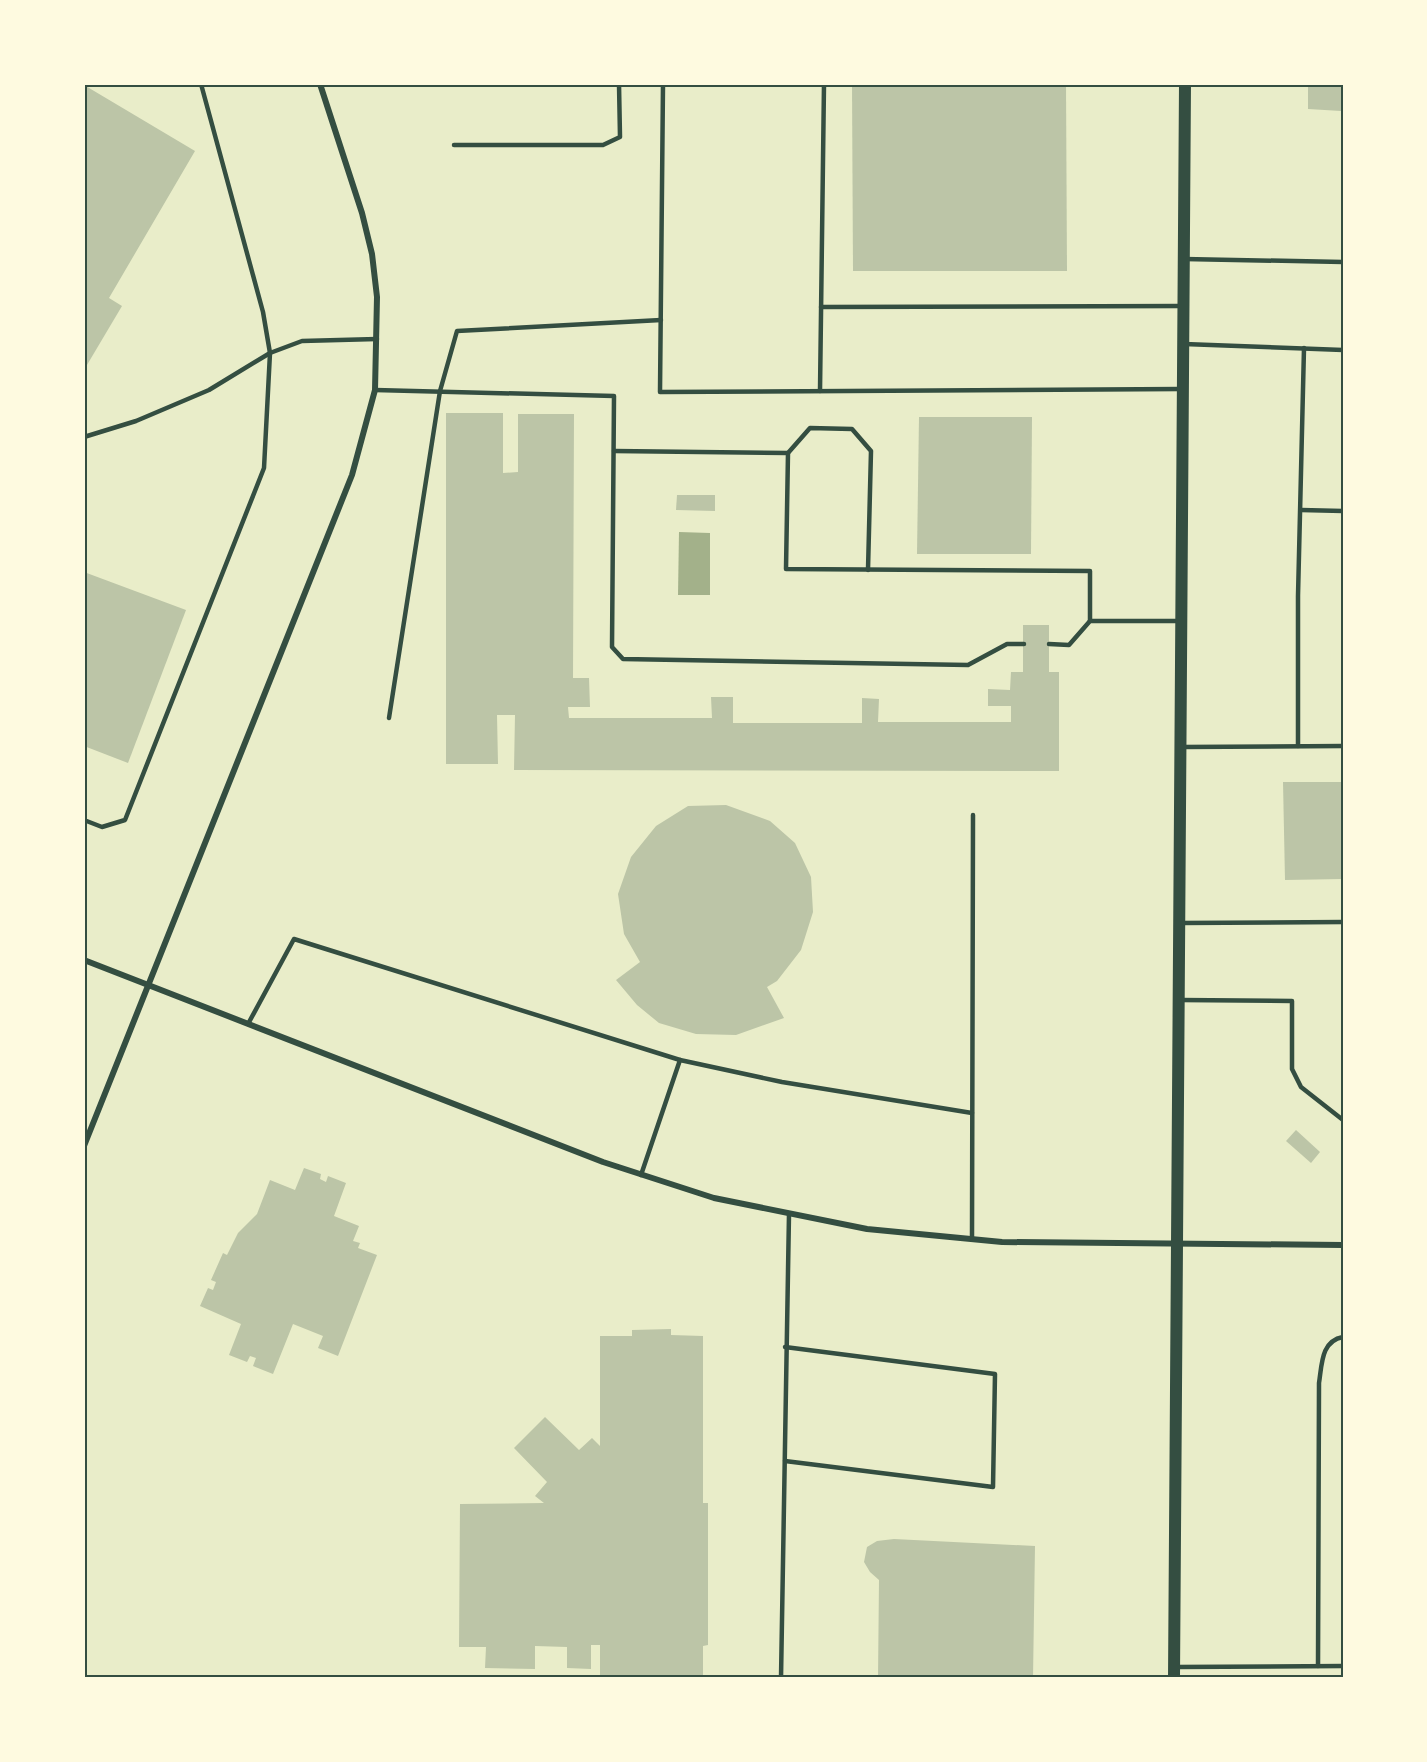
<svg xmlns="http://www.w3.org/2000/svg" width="1427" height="1762" viewBox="0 0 1427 1762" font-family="Figtree,sans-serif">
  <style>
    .water { fill: #a3b18a }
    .building { fill: #bcc5a7 }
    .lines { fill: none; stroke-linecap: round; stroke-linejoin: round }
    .service { stroke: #344e41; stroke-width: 4.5 }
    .minor { stroke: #344e41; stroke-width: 6 }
    .secondary { stroke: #344e41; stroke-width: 12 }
    .neatline { fill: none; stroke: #344e41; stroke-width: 2 }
  </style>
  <rect width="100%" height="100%" fill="#e9edc9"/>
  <path class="water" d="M679 532 710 533V595H678Z"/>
  <g class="building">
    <path d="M852 84H1066L1067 271H853Z"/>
    <path d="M1308 84H1343V116L1341 111 1308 109Z"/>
    <path d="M84 85 195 151 109 298 122 306 84 370Z"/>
    <path d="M446 413H503V473L518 472V414H574L573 678H589L590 707H568L569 718H712L711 697H733V723H862V698L879 699 878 722H1011V706H988V689L1010 690 1011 672H1023V625H1049V672H1059V771L514 770 515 715H497L498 764H446Z"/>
    <path d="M919 417H1032L1031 554H917Z"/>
    <path d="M677 495H715V511L676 510Z"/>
    <path d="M84 572 186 610 128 763 84 746Z"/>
    <path d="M1283 782H1343V879L1285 880Z"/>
    <path d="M726 805 770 821 795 843 811 877 813 912 801 950 777 981 767 987 784 1018 736 1035 696 1034 659 1023 637 1005 616 980 640 962 624 934 618 894 631 857 656 826 688 806Z"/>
    <path d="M1296 1130 1320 1152 1311 1163 1286 1141Z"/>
    <path d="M304 1168 321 1174 320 1179 326 1182 328 1176 346 1183 334 1216 359 1226 353 1241 360 1243 358 1248 377 1255 338 1356 318 1348 323 1336 293 1324 273 1374 253 1366 256 1358 250 1356 247 1362 229 1355 241 1324 200 1306 208 1288 213 1290 216 1282 211 1280 223 1253 227 1255 238 1233 257 1214 270 1180 295 1190Z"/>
    <path d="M671 1329V1335L703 1336V1503H708V1645L703 1646V1678H600V1645H591V1669L567 1668V1647L535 1646V1669L485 1668 486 1647H459L460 1504 544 1503 535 1496 547 1482 514 1448 545 1417 579 1450 592 1438 600 1446V1336H632V1330Z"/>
    <path d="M894 1539 1035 1546 1033 1678H878L879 1580 870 1572 864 1562 867 1547 877 1541Z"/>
  </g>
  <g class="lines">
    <g class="service">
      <path d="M663 84 660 392 1181 389"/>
      <path d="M454 145H603L620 137 619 84"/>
      <path d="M1184 259 1343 262"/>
      <path d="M821 307 1181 306"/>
      <path d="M1184 344 1343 350"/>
      <path d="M375 390 614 396 612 647 623 659 968 665 1007 644H1024"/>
      <path d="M820 391 824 84"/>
      <path d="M84 437 136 421 209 390 270 353 302 341 377 339"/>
      <path d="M614 451 788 453 786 569 1090 571V621"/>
      <path d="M788 453 810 428 852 429 871 451 868 570"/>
      <path d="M1301 510 1343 511"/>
      <path d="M1049 644 1069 645 1090 621H1179"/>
      <path d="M389 718 440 391 457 331 661 320"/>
      <path d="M1298 746V596L1304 348"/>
      <path d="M1182 747 1343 746"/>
      <path d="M84 820 102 827 125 820 264 468 270 353 263 312 201 84"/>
      <path d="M1180 923 1343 922"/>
      <path d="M1180 1000 1292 1001V1069L1301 1087 1343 1120"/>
      <path d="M248 1024 294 939 680 1060"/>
      <path d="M641 1175 680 1060 782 1082 972 1113"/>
      <path d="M972 1239 973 815"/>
      <path d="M785 1461 993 1487 995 1374 785 1347"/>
      <path d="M1318 1666 1319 1383C1322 1364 1321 1341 1343 1337"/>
      <path d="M1176 1667 1343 1666"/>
      <path d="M781 1678 789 1214"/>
    </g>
    <g class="minor">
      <path d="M84 960 603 1162 714 1198 867 1229 1002 1242 1343 1245"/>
      <path d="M84 1146 352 475 375 390 377 297 372 254 362 213 320 84"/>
    </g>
    <path class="secondary" d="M1174 1678 1185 84"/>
  </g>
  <rect width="1427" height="1762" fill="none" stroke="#fefae0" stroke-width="171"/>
  <rect x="86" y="86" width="1256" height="1590" class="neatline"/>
</svg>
